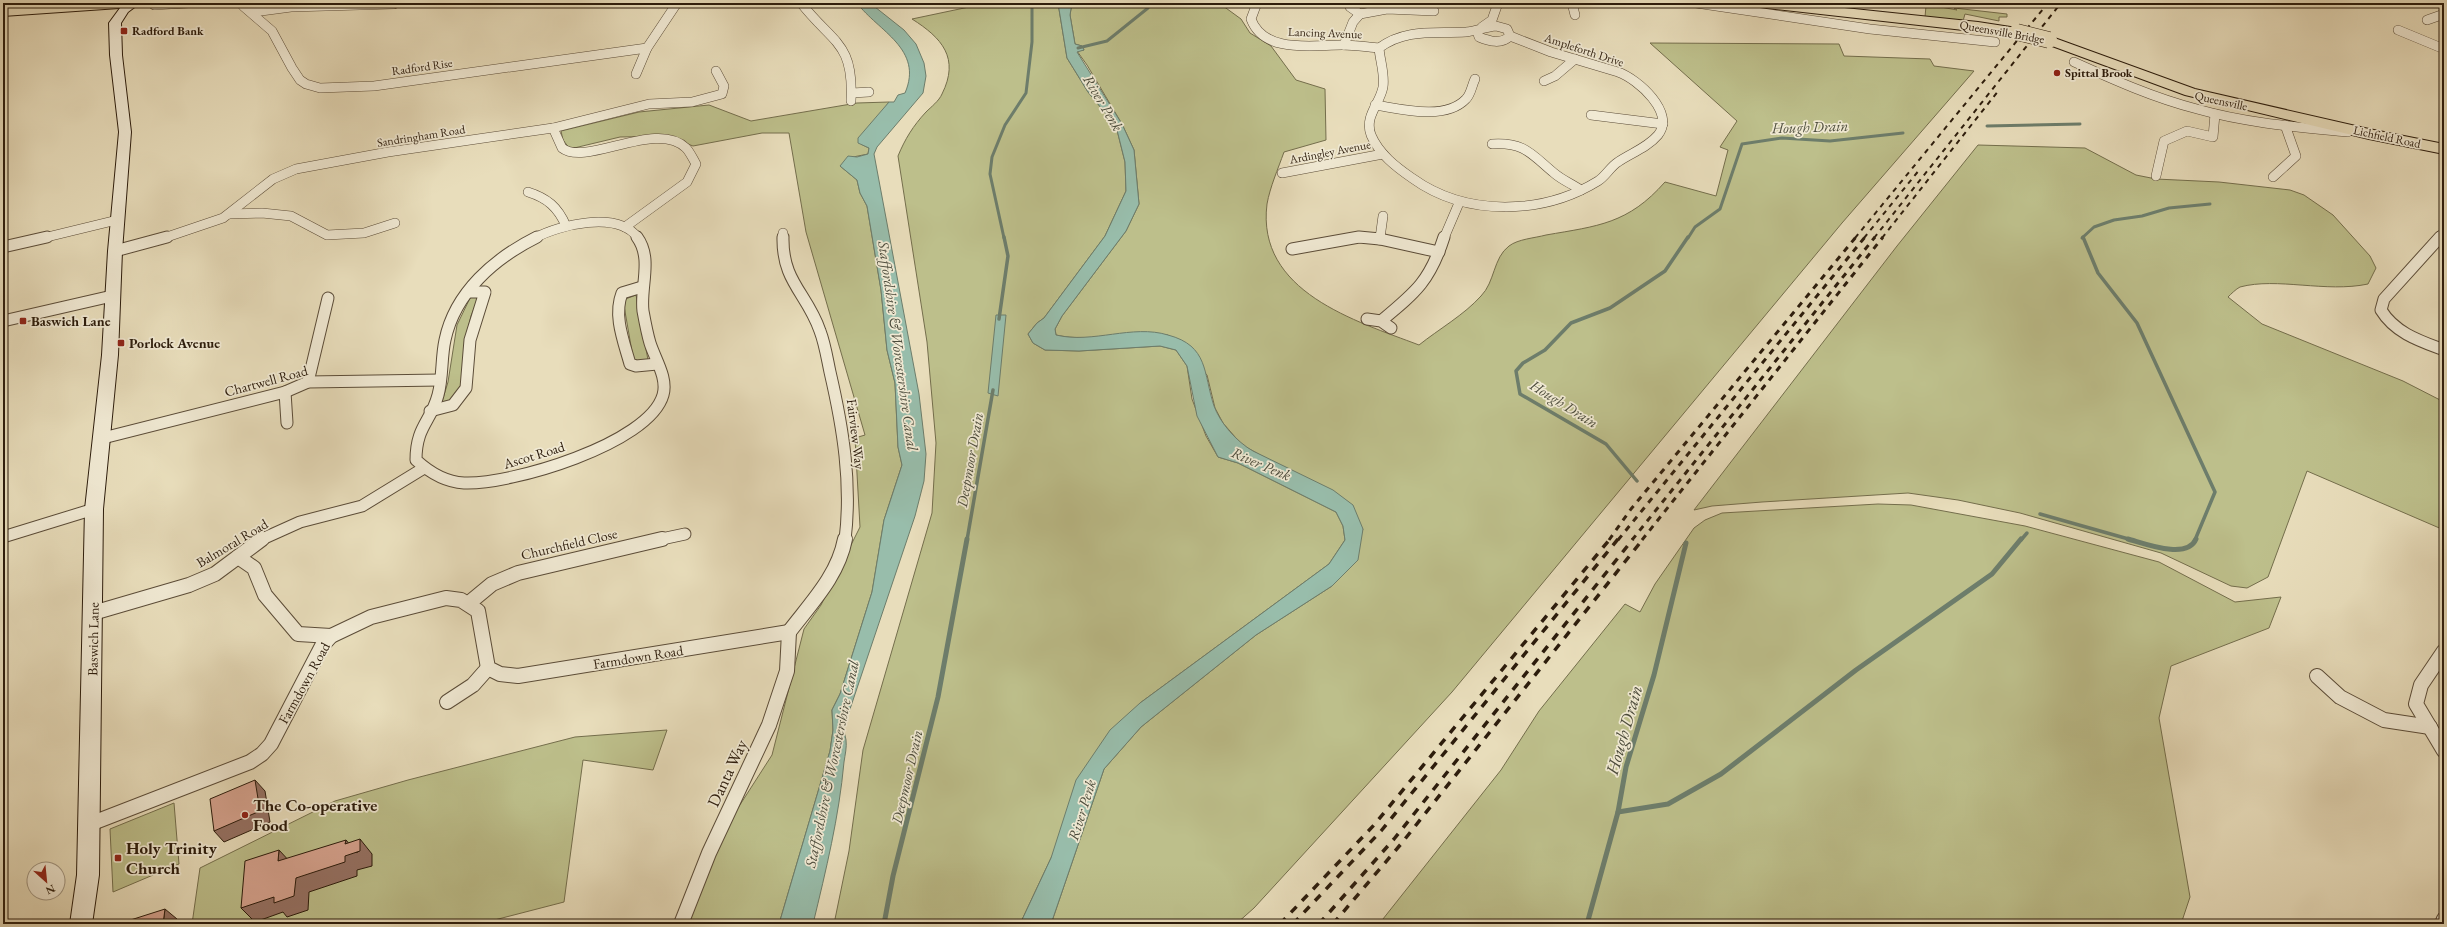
<svg xmlns="http://www.w3.org/2000/svg" width="2447" height="927" viewBox="0 0 2447 927" font-family="'EB Garamond',serif">
  <style>
    .green { fill: #bdbf8b; stroke: #746e4c }
    .water { fill: #98bdab; stroke: #6d7d6b }
    .lines { fill: none; stroke-linecap: round; stroke-linejoin: round }
    .stream-far2 { stroke: #6d7d6b; stroke-width: 3 }
    .stream-far1 { stroke: #6d7d6b; stroke-width: 3.5 }
    .stream { stroke: #6d7d6b; stroke-width: 5 }
    .street-far2-casing { stroke: #5b4c38; stroke-width: 10 }
    .street-far1-casing { stroke: #5b4c38; stroke-width: 13 }
    .street-casing { stroke: #5b4c38; stroke-width: 16 }
    .secondary-casing { stroke: #2c1c0c; stroke-width: 2 }
    .highway-casing { stroke: #2c1c0c; stroke-width: 2 }
    .street-far2 { stroke: #f0e9d3; stroke-width: 9 }
    .street-far1 { stroke: #f0e9d3; stroke-width: 11 }
    .street { stroke: #f0e9d3; stroke-width: 14 }
    .secondary { fill: #f0e9d3; fill-rule: evenodd }
    .highway { fill: #e8ddbb; fill-rule: evenodd }
    .rail-far2 { stroke: #2c1c0c; stroke-width: 2; stroke-dasharray: 5 5; stroke-linecap: butt }
    .rail-far1 { stroke: #2c1c0c; stroke-width: 3; stroke-dasharray: 6 6; stroke-linecap: butt }
    .rail { stroke: #2c1c0c; stroke-width: 3.5; stroke-dasharray: 8 8; stroke-linecap: butt }
    .highway-bridge-casing { stroke: #2c1c0c; stroke-width: 17; stroke-linecap: butt }
    .highway-bridge { stroke: #e8ddbb; stroke-width: 16 }
    .shaded-wall { fill: #967264; stroke: #2c1c0c }
    .building { fill: #d6a38f; stroke: #2c1c0c }
    .poi-dot { fill: #8f2418; stroke: #f0e9d3; stroke-width: 1.5 }
    .labels { text-anchor: middle; stroke-width: 3.5; stroke-linejoin: round; paint-order: stroke }
    .far-poi-label { font-size: 12px; font-weight: bold; fill: #2c1c0c; stroke: #f0e9d3; text-anchor: start }
    .far-street-label { font-size: 12px; fill: #2c1c0c; stroke: #f0e9d3 }
    .poi-label { font-size: 14px; font-weight: bold; fill: #2c1c0c; stroke: #f0e9d3; text-anchor: start }
    .street-label { font-size: 14px; fill: #2c1c0c; stroke: #f0e9d3 }
    .water-label { font-size: 15px; font-style: italic; fill: #4c4c3c; stroke: #f0e9d3 }
    .near-street-label { font-size: 17px; fill: #2c1c0c; stroke: #f0e9d3 }
    .near-poi-label { font-size: 17px; font-weight: bold; fill: #2c1c0c; stroke: #f0e9d3; text-anchor: start }
    .near-water-label { font-size: 18px; font-style: italic; fill: #4c4c3c; stroke: #f0e9d3 }
  </style>
  <rect width="100%" height="100%" fill="#e8ddbb"/>
  <filter id="stains"><feTurbulence type="fractalNoise" baseFrequency=".005" numOctaves="4"/><feColorMatrix values="0 0 0 0 .2 0 0 0 0 .09 0 0 0 0 .02 0 0 0 .5 -.17"/></filter>
  <radialGradient id="worn" r=".72"><stop offset=".6" stop-color="#630" stop-opacity="0"/><stop offset="1" stop-color="#630" stop-opacity=".3"/></radialGradient>
  <g class="green">
    <path d="M988 3H1058L1067 58 1088 92 1116 126 1125 162 1126 191 1105 236 1044 318 1037 323 1028 334 1033 343 1045 350 1079 351 1160 346 1176 350 1187 366 1192 399 1206 436 1218 457 1238 463 1336 512 1343 526 1345 540 1329 564 1140 703 1051 858 1020 924H834L849 851 863 750 932 513 936 443 927 342 898 156C905 139 913 126 926 112 931 107 939 101 942 94 960 58 942 38 912 19Z"/>
    <path d="M1072 3H1219L1241 19 1250 33 1271 46 1296 80 1325 89 1326 140 1284 152C1278 169 1270 187 1267 204 1256 292 1356 321 1419 345 1439 329 1464 315 1481 296 1495 282 1493 258 1509 246 1518 239 1535 238 1546 235 1598 226 1628 224 1665 182L1716 196 1728 150 1720 147 1737 121 1650 43 1839 44 1844 56 1930 59 1934 66 1974 71 1842 223 1452 692 1254 908 1236 924H1051L1104 769 1141 727 1256 635 1332 586 1363 529 1288 470 1242 445 1223 423 1215 408 1207 375 1168 335C1131 331 1092 343 1056 335L1055 329 1062 316 1126 231 1139 204 1134 150 1122 124 1087 65 1077 51 1084 50 1082 46 1075 44 1070 15Z"/>
    <path d="M1930 5 1957 10 1954 8 2007 14V17H1999V21L1965 14 1963 21 1925 17 1926 6Z"/>
    <path d="M889 102 861 144 869 148 868 154 853 157 840 166 857 180 860 193 867 206 881 290 887 350 895 383 898 447 902 465 884 520 872 592 840 694 832 710 833 730 830 751 779 924H681L709 853 772 755 804 629 821 605 860 527 855 438 865 435 806 232 789 133H762L693 146 668 136 620 137 570 149 563 140 561 131 639 112 709 105 751 121 857 103Z"/>
    <path d="M1978 145 2085 148 2136 175 2156 179 2219 182 2290 190 2304 195 2333 215 2370 256 2376 268 2368 284C2326 293 2277 277 2240 287 2236 289 2231 294 2228 297L2262 324 2403 381 2444 402V530L2307 471 2268 577 2247 588 2231 586 2161 553 2020 513 1958 500 1908 493 1762 502 1712 506 1694 510 1897 246Z"/>
    <path d="M636 295 648 360 634 363 623 300Z"/>
    <path d="M471 296H479L471 316 466 337 462 385 453 400 441 405 448 382 457 325Z"/>
    <path d="M1878 504 1911 505 2025 526 2159 562 2235 602 2281 597 2269 628 2171 666 2159 718 2190 897 2181 924H1379L1501 770 1539 711 1625 604 1640 612 1655 584 1694 528 1705 520 1722 513Z"/>
    <path d="M667 730 653 770 583 760 564 902 479 924H192L200 868 335 801 408 780 575 737Z"/>
    <path d="M174 803 179 864 113 892 110 829Z"/>
  </g>
  <g class="water">
    <path d="M857 3H870L904 30 916 44 924 63 926 76 923 93 877 147 874 154 919 394 926 454 924 481 915 516 849 712C840 722 844 729 846 740 847 747 845 755 844 762 839 817 826 870 813 924H779L830 751 833 730 832 710 840 694 872 592 884 520 902 465 898 447 895 383 887 350 881 290 867 206 860 193 857 180 840 166 848 156 857 157 868 154 869 148 858 143V138L889 102H894L898 95 905 93C924 49 878 31 857 3Z"/>
    <path d="M1058 3H1072L1070 15 1075 44 1082 46 1084 50 1077 52 1122 124 1134 150 1139 204 1126 231 1062 316 1055 329 1056 335C1093 344 1132 324 1168 335 1209 346 1203 373 1214 406 1220 423 1237 442 1253 451L1333 490 1353 505 1363 529 1358 560 1332 586 1256 635 1141 727 1104 769 1051 924H1020L1051 858 1076 780 1110 730 1140 703 1329 564 1345 540 1343 526 1336 512 1238 463 1218 457 1197 416 1187 366 1176 350 1160 346 1079 351 1045 350 1033 343 1028 334 1037 323 1044 318 1105 236 1126 191 1125 162 1116 126 1088 92 1067 58Z"/>
    <path d="M996 315H1006L998 396 988 393Z"/>
  </g>
  <g class="lines">
    <g class="stream-far2">
      <path d="M1078 48 1107 41 1148 8 1149 3"/>
      <path d="M1987 126 2080 124"/>
      <path d="M1004 238 990 174 992 157 1005 125 1026 93 1032 42V3"/>
      <path d="M1688 238 1695 227 1720 209 1742 144 1782 138 1830 141 1903 133"/>
      <path d="M2082 238 2094 227 2114 220 2142 216 2169 208 2210 204"/>
    </g>
    <g class="stream-far1">
      <path d="M2083 237 2098 273 2137 323 2215 492 2195 540"/>
      <path d="M999 319 1008 256 1004 237"/>
      <path d="M1637 481 1606 444 1520 394 1516 371 1523 363 1545 350 1571 323 1610 308 1665 271 1688 237"/>
      <path d="M2040 514 2132 540"/>
      <path d="M967 540 993 390"/>
      <path d="M2021 540 2027 533"/>
    </g>
    <g class="stream">
      <path d="M2128 539C2146 544 2187 560 2196 539"/>
      <path d="M1618 812 1668 804 1721 774 1856 670 1992 574 2021 539"/>
      <path d="M884 924 893 876 938 697 967 539"/>
      <path d="M1587 924 1618 812 1626 767 1654 675 1686 543"/>
    </g>
    <defs>
      <g id="street-far2">
        <path d="M243 3V6L272 31 292 68 300 80 306 84 320 88 374 86 647 48"/>
        <path d="M801 3C833 44 854 42 851 101"/>
        <path d="M1257 3 1251 19C1264 54 1312 45 1342 45 1354 45 1367 47 1379 48"/>
        <path d="M1349 3 1350 7 1360 14"/>
        <path d="M1572 3 1575 15"/>
        <path d="M1696 3 1870 29 1995 42"/>
        <path d="M154 5 188 3"/>
        <path d="M253 12 291 7 394 4"/>
        <path d="M1360 14 1387 9 1434 11"/>
        <path d="M2427 20 2444 14"/>
        <path d="M1496 26 1507 29 1510 36 1551 52 1618 72C1638 79 1676 113 1658 135 1647 148 1631 153 1618 162 1610 167 1606 176 1598 181 1543 215 1466 217 1412 178 1396 167 1379 154 1371 135 1364 116 1380 104 1383 87 1385 74 1380 61 1379 48 1406 28 1434 34 1466 32 1476 31 1486 27 1496 26Z"/>
        <path d="M1482 27 1492 20 1498 3"/>
        <path d="M2398 30 2444 49"/>
        <path d="M1477 31 1479 37C1489 41 1501 45 1510 36"/>
        <path d="M1344 45 1353 22 1360 14"/>
        <path d="M2074 62C2114 80 2154 98 2197 109 2246 123 2297 127 2348 132"/>
        <path d="M636 74 647 48 677 3"/>
        <path d="M1544 81 1555 76 1575 59"/>
        <path d="M852 93 869 92"/>
        <path d="M1375 105C1401 109 1445 121 1466 99 1471 94 1472 85 1475 79"/>
        <path d="M1591 115 1663 124"/>
        <path d="M553 128 562 148C586 167 657 119 686 148 690 152 693 159 696 164L687 182 625 227"/>
        <path d="M1492 144C1525 142 1531 154 1554 173 1562 180 1572 184 1581 190"/>
        <path d="M1282 173 1383 154"/>
        <path d="M2156 176 2164 141 2187 131 2213 137 2215 114"/>
        <path d="M2273 177 2296 156 2285 125"/>
        <path d="M528 192C547 198 558 207 566 226"/>
        <path d="M229 214 262 213 291 216 327 235 364 233 395 223"/>
        <path d="M43 238 117 220"/>
        <path d="M164 238 223 218 273 179 296 169 388 152 553 128 649 104 692 102 722 94 724 86 716 71"/>
        <path d="M535 238C559 225 618 210 638 238"/>
        <path d="M783 238V233"/>
        <path d="M1356 238H1365"/>
        <path d="M1380 238 1383 216"/>
        <path d="M1444 238 1459 203"/>
        <path d="M2439 238 2444 232"/>
      </g>
      <g id="street-far1">
        <path d="M537 237C495 258 455 292 445 340 441 358 443 377 438 395 431 422 416 426 416 460 429 472 446 482 464 483 510 485 649 444 663 395 668 378 655 359 650 343 647 333 645 322 643 311 640 286 653 259 637 237"/>
        <path d="M783 237C782 282 807 293 820 331 825 344 827 358 830 372 843 428 852 483 845 540"/>
        <path d="M2440 237 2384 299 2381 310C2395 333 2420 341 2444 350"/>
        <path d="M1380 239V237"/>
        <path d="M3 247 47 237"/>
        <path d="M1292 249 1359 237 1380 239 1439 252"/>
        <path d="M115 251 167 237"/>
        <path d="M642 287 622 293C613 316 624 342 630 364L636 366 657 364"/>
        <path d="M1367 319 1381 321 1391 328"/>
        <path d="M3 321 112 296"/>
        <path d="M1381 321C1416 292 1430 281 1444 237"/>
        <path d="M308 382 328 298"/>
        <path d="M285 392 287 423"/>
        <path d="M430 411 453 405 466 388 470 340 485 292H468"/>
        <path d="M103 438 285 392 308 382 440 380"/>
        <path d="M3 537 94 509"/>
        <path d="M260 540 300 522 362 506 424 468"/>
        <path d="M657 540 685 534"/>
      </g>
      <g id="street">
        <path d="M238 557 254 568 265 595 298 634 331 636"/>
        <path d="M469 603 492 584 518 573 662 539"/>
        <path d="M93 613 189 585 215 574 262 539"/>
        <path d="M789 632C811 603 838 576 845 539"/>
        <path d="M2444 651 2421 685 2416 704 2444 751"/>
        <path d="M2317 676 2340 697 2384 720 2430 727"/>
        <path d="M447 702 473 685 488 668"/>
        <path d="M90 824 250 762 262 754 271 744 322 646 331 636 371 617 446 598 461 600 478 611 488 668 500 674 518 676 789 632"/>
        <path d="M681 924 709 853 769 725 787 671 789 632"/>
        <path d="M2442 924 2444 919"/>
      </g>
      <path id="secondary" d="M127 3H140L128 12 121 23 122 55 131 132 122 251 118 355 103 509 99 875 92 924H70L77 875 85 509 102 355 108 251 119 132 110 55 109 23 120 8Z"/>
      <g id="highway">
        <path d="M74 3H141L134 7 3 16V8Z"/>
        <path d="M159 3H175L176 4 169 8Z"/>
        <path d="M1750 3H1797L1978 22 2017 28 2024 32 2017 36 1757 7Z"/>
        <path d="M2049 36 2195 89 2369 129 2444 144V154L2369 139 2185 95 2044 43 2042 40 2044 37Z"/>
      </g>
    </defs>
    <use href="#street-far2" class="street-far2-casing"/>
    <use href="#street-far1" class="street-far1-casing"/>
    <use href="#street" class="street-casing"/>
    <use href="#secondary" class="secondary-casing"/>
    <use href="#highway" class="highway-casing"/>
    <use href="#street-far2" class="street-far2"/>
    <use href="#street-far1" class="street-far1"/>
    <use href="#street" class="street"/>
    <use href="#secondary" class="secondary"/>
    <use href="#highway" class="highway"/>
    <g class="rail-far2">
      <path d="M1855 238 2048 3"/>
      <path d="M1864 238 1920 169"/>
      <path d="M1874 238 2061 3"/>
      <path d="M1882 238 1999 90"/>
    </g>
    <g class="rail-far1">
      <path d="M1609 540 1631 509 1856 237"/>
      <path d="M1618 540 1865 237"/>
      <path d="M1632 540 1875 237"/>
      <path d="M1642 540 1883 237"/>
    </g>
    <g class="rail">
      <path d="M1280 924 1374 825 1610 539"/>
      <path d="M1293 924 1381 831 1618 539"/>
      <path d="M1319 924 1394 839 1633 539"/>
      <path d="M1333 924 1401 844 1643 539"/>
    </g>
    <defs>
      <path id="highway-bridge" d="M2017 32 2049 40"/>
    </defs>
    <use href="#highway-bridge" class="highway-bridge-casing"/>
    <use href="#highway-bridge" class="highway-bridge"/>
  </g>
  <g class="shaded-wall">
    <path d="M255 780 265 791 270 822 224 842 214 831Z"/>
    <path d="M360 839 372 854V866L357 870V876L309 892 308 910 287 917 283 912 255 922 241 908 296 878 345 844 346 840 357 853Z"/>
    <path d="M279 850 292 864 278 861Z"/>
    <path d="M165 909 177 919 176 924H163Z"/>
  </g>
  <g class="building">
    <path d="M255 780 260 811 214 831 210 799Z"/>
    <path d="M360 839V851L345 856V862L296 878 294 896 274 903V897L241 908 245 861 279 850 278 861 346 840 345 844Z"/>
    <path d="M165 909 163 924H118Z"/>
  </g>
  <g class="poi-dot">
    <rect x="120" y="27" width="8" height="8" rx="2"/>
    <circle cx="2057" cy="73" r="4"/>
    <rect x="19" y="317" width="8" height="8" rx="2"/>
    <rect x="117" y="339" width="8" height="8" rx="2"/>
    <circle cx="245" cy="815" r="4"/>
    <rect x="114" y="854" width="8" height="8" rx="2"/>
  </g>
  <g class="labels">
    <g class="far-poi-label">
      <text x="132" y="35">Radford Bank</text>
      <text x="2065" y="77">Spittal Brook</text>
    </g>
    <g class="far-street-label">
      <text transform="translate(2002 32) rotate(10)" y="4">Queensville Bridge</text>
      <text transform="translate(1325 33) rotate(2)" y="4">Lancing Avenue</text>
      <text transform="translate(1584 50) rotate(18)" y="4">Ampleforth Drive</text>
      <text transform="translate(422 67) rotate(-8)" y="4">Radford Rise</text>
      <text transform="translate(2221 101) rotate(12)" y="4">Queensville</text>
      <text transform="translate(421 136) rotate(-9)" y="4">Sandringham Road</text>
      <text transform="translate(2387 137) rotate(12)" y="4">Lichfield Road</text>
      <text transform="translate(1330 152) rotate(-11)" y="4">Ardingley Avenue</text>
    </g>
    <g class="poi-label">
      <text x="31" y="326">Baswich Lane</text>
      <text x="129" y="348">Porlock Avenue</text>
    </g>
    <g class="street-label">
      <text transform="translate(266 381) rotate(-15)" y="5">Chartwell Road</text>
      <text transform="translate(856 434) rotate(83)" y="5">Fairview Way</text>
      <text transform="translate(534 455) rotate(-17)" y="5">Ascot Road</text>
      <text transform="translate(232 543) rotate(-31)" y="5">Balmoral Road</text>
      <text transform="translate(569 544) rotate(-13)" y="5">Churchfield Close</text>
      <text transform="translate(93 639) rotate(-89)" y="5">Baswich Lane</text>
      <text transform="translate(638 657) rotate(-9)" y="5">Farmdown Road</text>
      <text transform="translate(304 683) rotate(-61)" y="5">Farmdown Road</text>
    </g>
    <g class="water-label">
      <text transform="translate(1103 103) rotate(59)" y="5">River Penk</text>
      <text transform="translate(1810 127) rotate(-2)" y="5">Hough Drain</text>
      <text transform="translate(898 346) rotate(82)" y="5">Staffordshire &amp; Worcestershire Canal</text>
      <text transform="translate(1564 404) rotate(32)" y="5">Hough Drain</text>
      <text transform="translate(970 460) rotate(-80)" y="5">Deepmoor Drain</text>
      <text transform="translate(1261 464) rotate(23)" y="5">River Penk</text>
      <text transform="translate(832 764) rotate(-78)" y="5">Staffordshire &amp; Worcestershire Canal</text>
      <text transform="translate(907 777) rotate(-77)" y="5">Deepmoor Drain</text>
      <text transform="translate(1082 810) rotate(-73)" y="5">River Penk</text>
    </g>
    <g class="near-street-label">
      <text transform="translate(727 773) rotate(-65)" y="6">Danta Way</text>
    </g>
    <g class="near-poi-label">
      <text x="253" y="811">The Co-operative<tspan x="253" dy="20">Food</tspan></text>
      <text x="126" y="854">Holy Trinity<tspan x="126" dy="20">Church</tspan></text>
    </g>
    <g class="near-water-label">
      <text transform="translate(1624 730) rotate(-74)" y="6">Hough Drain</text>
    </g>
  </g>
  <rect width="2447" height="927" fill="none" stroke="#e8ddbb" stroke-width="16"/>
  <rect x="4" y="4" width="2439" height="919" fill="none" stroke="#2c1c0c" stroke-width="2"/>
  <rect x="8" y="8" width="2431" height="911" fill="none" stroke="#2c1c0c"/>
  <g transform="translate(46 881) rotate(153)"><circle r="19" fill="#f0e9d3" stroke="#a29783"/>
  <path d="M0-3L7 15L0 10L-7 15Z" fill="#8f2418"/>
  <text y="-6" font-size="11" font-weight="bold" text-anchor="middle" fill="#2c1c0c">N</text>
  </g>
  <rect width="100%" height="100%" filter="url(#stains)"/>
  <rect width="100%" height="100%" fill="url(#worn)"/>
</svg>
